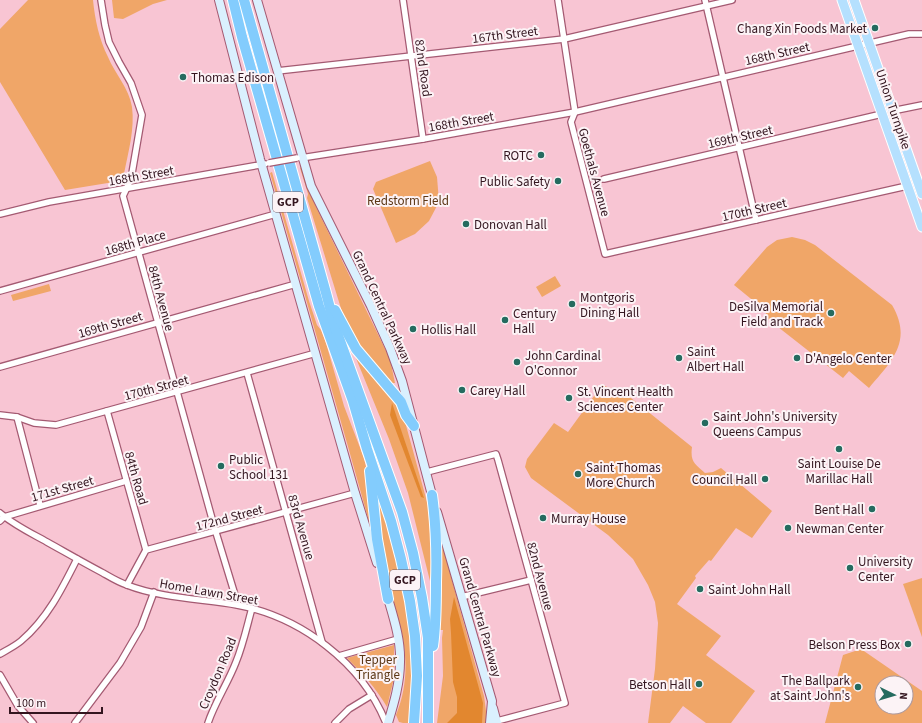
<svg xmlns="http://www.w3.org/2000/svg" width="922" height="723" viewBox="0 0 922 723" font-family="'Source Sans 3',sans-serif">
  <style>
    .green { fill: #f0a668; fill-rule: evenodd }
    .forest { fill: #e2872f }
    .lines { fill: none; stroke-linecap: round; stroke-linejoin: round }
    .minor-casing { stroke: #a45a72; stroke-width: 8 }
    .secondary-casing { stroke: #a45a72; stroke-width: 10 }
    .primary-casing { stroke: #fff; stroke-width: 11 }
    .motorway-casing { stroke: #fff; stroke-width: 12 }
    .minor { stroke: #fff; stroke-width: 5.5 }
    .secondary { stroke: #daf0fe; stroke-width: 8 }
    .primary { stroke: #b5e0fe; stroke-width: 9 }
    .motorway { stroke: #83ccfd; stroke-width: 10 }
    .minor-bridge-casing { stroke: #a45a72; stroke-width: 8; stroke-linecap: butt }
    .minor-bridge { stroke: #fff; stroke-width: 5.5 }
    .poi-dot { fill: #256b5f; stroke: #fcf3f6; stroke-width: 1.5 }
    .labels { text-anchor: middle; stroke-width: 4; stroke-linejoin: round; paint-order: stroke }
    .shield { fill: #fcf3f6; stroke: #6f5860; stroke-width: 1 }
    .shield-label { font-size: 12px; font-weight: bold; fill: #33151f }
    .poi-label { font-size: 13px; fill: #33151f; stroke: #fcf3f6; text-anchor: start }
    .street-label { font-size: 13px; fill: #33151f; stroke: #fcf3f6 }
    .park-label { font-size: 13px; fill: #5c3715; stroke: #fcf3f6 }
  </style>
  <rect width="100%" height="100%" fill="#f8c5d3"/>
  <g class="green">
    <path d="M28 0H93C95 20 99 39 108 57 115 74 129 88 132 107 135 129 128 153 124 174L114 182 65 190 0 82V29Z"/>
    <path d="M112 0H167L153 4 123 19 114 18Z"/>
    <path d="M430 161 437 177 439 202 429 221 415 234 396 243 373 189 376 182Z"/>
    <path d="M301 167 308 189 317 209 390 359 395 383H390L362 353 347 328 307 198 308 194 300 168Z"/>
    <path d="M272 172 309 301 317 325 321 330 326 343 344 406 364 458 369 480 377 550 347 443 270 173Z"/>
    <path d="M792 237 805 240 815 245 892 305C913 341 892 361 869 388L849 371 843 378 764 316 767 312 734 285 767 247 777 240Z"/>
    <path d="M555 276 561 286 542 297 536 287Z"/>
    <path d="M49 284 51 291 13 301 11 295Z"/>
    <path d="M351 346 398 402 404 418 432 520 433 583 431 585 408 493 389 439Z"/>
    <path d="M602 385 626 394 692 447C690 462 695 464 705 473L713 472 721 468 772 511 752 538 736 528 711 561 709 560 695 576 696 578 677 604 721 636 706 655 755 691 731 723H706L683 706 670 723H648L655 669 658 623 655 602 648 585 633 559 608 535 531 478 525 467 527 459 554 423 568 432Z"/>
    <path d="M380 502 391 531 407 604 414 666 411 723H403L399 722 396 715C410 681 407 648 397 614 394 602 390 590 387 578 382 554 380 528 377 503Z"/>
    <path d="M440 537 484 696 486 711V723H437L443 676 442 638 443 630H438Z"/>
    <path d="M922 578V637L903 584Z"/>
    <path d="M394 645V678L387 707C376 688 362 673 347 658Z"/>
    <path d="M861 649 922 691V723H825L843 655ZM882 683H906V707H882Z"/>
  </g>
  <g class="forest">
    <path d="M392 403 424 498 421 497 390 415Z"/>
    <path d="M454 597 483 703 482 723H447L457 713V697L453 682 451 633 450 619Z"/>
  </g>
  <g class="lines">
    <defs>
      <g id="minor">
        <path d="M101 0 105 25 109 42 119 62 131 83 142 115 131 179 123 196 214 526 238 605"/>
        <path d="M403 0 423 139"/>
        <path d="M558 0 575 112 571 122 605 254 907 186"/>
        <path d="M705 0 756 220"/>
        <path d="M277 71 564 39 732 0"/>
        <path d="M892 111 922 105"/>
        <path d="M301 158 423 139 575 112 909 34H922"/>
        <path d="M604 179 882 114"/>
        <path d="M0 214 49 202 265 164"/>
        <path d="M0 291 276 214"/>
        <path d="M0 367 296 284"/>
        <path d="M247 373 322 642"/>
        <path d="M107 411 146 550"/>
        <path d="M0 415 17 417 34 423 56 425 316 353"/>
        <path d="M17 417 40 505"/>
        <path d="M427 472 496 454 498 460 565 703 497 721"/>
        <path d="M0 513C14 525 31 533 47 542 65 552 84 563 103 573 110 577 118 582 127 585 160 598 202 599 237 605 301 617 362 663 386 723"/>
        <path d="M0 521 4 517 126 481"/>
        <path d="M127 585 146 550 355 493"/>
        <path d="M461 597 531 580"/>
        <path d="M0 654C7 650 15 646 21 641 47 619 62 589 77 559"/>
        <path d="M339 656 398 639"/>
        <path d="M0 675 18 706 33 723"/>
        <path d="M75 723 120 663 141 627 154 592"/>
        <path d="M208 723C215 702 228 683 236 662 243 645 247 626 252 608"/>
        <path d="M335 723 349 709 372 695"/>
      </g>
      <g id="secondary">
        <path d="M219 0 260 159 355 493 377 563"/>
        <path d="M257 0 311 186 371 306 390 348 402 381 433 499"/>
        <path d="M437 512 492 701 490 723"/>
        <path d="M387 595C393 616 401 639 400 662 400 683 394 703 388 723"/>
        <path d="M493 708 497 723"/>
      </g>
      <g id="primary">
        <path d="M842 0 922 227"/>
        <path d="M854 0 922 194"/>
      </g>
      <g id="motorway">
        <path d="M233 0 242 37 319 306 353 401 367 449 391 521 401 559 410 601 415 636 417 676 414 723"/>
        <path d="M244 0 326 293 335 327 402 512 413 553 422 598 428 638V723"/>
        <path d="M335 310 356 349 401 402 406 415 414 426"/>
        <path d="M370 471 377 539 388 599"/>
        <path d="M432 495C436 524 437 552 436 582 436 603 436 625 433 646"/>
      </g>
    </defs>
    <use href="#minor" class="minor-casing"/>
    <use href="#secondary" class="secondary-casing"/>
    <use href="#primary" class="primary-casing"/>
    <use href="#motorway" class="motorway-casing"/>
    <use href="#minor" class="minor"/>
    <use href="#secondary" class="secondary"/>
    <use href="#primary" class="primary"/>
    <use href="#motorway" class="motorway"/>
    <defs>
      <path id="minor-bridge" d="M269 163 297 158"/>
    </defs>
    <use href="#minor-bridge" class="minor-bridge-casing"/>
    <use href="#minor-bridge" class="minor-bridge"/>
  </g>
  <g class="poi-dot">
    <circle cx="875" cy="28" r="4"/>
    <circle cx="183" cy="77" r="4"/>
    <circle cx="541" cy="155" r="4"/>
    <circle cx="558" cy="181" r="4"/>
    <circle cx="466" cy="224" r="4"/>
    <circle cx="572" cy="304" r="4"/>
    <circle cx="831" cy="313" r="4"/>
    <circle cx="505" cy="320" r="4"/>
    <circle cx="413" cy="329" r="4"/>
    <circle cx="679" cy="358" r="4"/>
    <circle cx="797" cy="358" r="4"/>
    <circle cx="517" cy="362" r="4"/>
    <circle cx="462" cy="390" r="4"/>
    <circle cx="569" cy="398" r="4"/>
    <circle cx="705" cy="423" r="4"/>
    <circle cx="839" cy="449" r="4"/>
    <circle cx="221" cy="466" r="4"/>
    <circle cx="578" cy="474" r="4"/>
    <circle cx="765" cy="479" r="4"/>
    <circle cx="872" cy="509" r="4"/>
    <circle cx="543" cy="518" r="4"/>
    <circle cx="788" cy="528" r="4"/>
    <circle cx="850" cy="568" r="4"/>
    <circle cx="700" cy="589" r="4"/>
    <circle cx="908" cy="644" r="4"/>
    <circle cx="699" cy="684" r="4"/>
    <circle cx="858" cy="687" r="4"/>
  </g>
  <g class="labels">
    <g class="shield">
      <rect x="273" y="192" width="30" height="20" rx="3"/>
      <rect x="390" y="570" width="30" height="20" rx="3"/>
    </g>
    <g class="shield-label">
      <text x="288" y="206">GCP</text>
      <text x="405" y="584">GCP</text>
    </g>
    <g class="poi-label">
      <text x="867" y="33" text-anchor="end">Chang Xin Foods Market</text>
      <text x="191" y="82">Thomas Edison</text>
      <text x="533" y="160" text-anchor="end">ROTC</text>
      <text x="550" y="186" text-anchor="end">Public Safety</text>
      <text x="474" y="229">Donovan Hall</text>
      <text x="580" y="302">Montgoris<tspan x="580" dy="15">Dining Hall</tspan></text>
      <text x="823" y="311" text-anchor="end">DeSilva Memorial<tspan x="823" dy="15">Field and Track</tspan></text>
      <text x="513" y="318">Century<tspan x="513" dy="15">Hall</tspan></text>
      <text x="421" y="334">Hollis Hall</text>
      <text x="687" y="356">Saint<tspan x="687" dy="15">Albert Hall</tspan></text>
      <text x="525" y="360">John Cardinal<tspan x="525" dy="15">O'Connor</tspan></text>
      <text x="805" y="363">D'Angelo Center</text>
      <text x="470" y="395">Carey Hall</text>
      <text x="577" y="396">St. Vincent Health<tspan x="577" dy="15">Sciences Center</tspan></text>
      <text x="713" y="421">Saint John's University<tspan x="713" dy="15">Queens Campus</tspan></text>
      <text x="229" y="464">Public<tspan x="229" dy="15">School 131</tspan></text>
      <text x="839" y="468" text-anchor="middle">Saint Louise De<tspan x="839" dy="15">Marillac Hall</tspan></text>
      <text x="586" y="472">Saint Thomas<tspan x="586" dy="15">More Church</tspan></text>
      <text x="757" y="484" text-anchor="end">Council Hall</text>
      <text x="864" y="514" text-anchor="end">Bent Hall</text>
      <text x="551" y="523">Murray House</text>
      <text x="796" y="533">Newman Center</text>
      <text x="858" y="566">University<tspan x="858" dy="15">Center</tspan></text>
      <text x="708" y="594">Saint John Hall</text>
      <text x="900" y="649" text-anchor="end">Belson Press Box</text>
      <text x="850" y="685" text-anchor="end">The Ballpark<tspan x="850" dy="15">at Saint John's</tspan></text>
      <text x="691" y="689" text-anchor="end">Betson Hall</text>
    </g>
    <g class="street-label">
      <text transform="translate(505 34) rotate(-7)" y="5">167th Street</text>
      <text transform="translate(777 53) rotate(-13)" y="5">168th Street</text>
      <text transform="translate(424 68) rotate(82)" y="5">82nd Road</text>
      <text transform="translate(894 109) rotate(71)" y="5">Union Turnpike</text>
      <text transform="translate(461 121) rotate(-10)" y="5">168th Street</text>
      <text transform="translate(740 136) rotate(-13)" y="5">169th Street</text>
      <text transform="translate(595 172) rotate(75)" y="5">Goethals Avenue</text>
      <text transform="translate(141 175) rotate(-10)" y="5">168th Street</text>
      <text transform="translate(754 209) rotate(-13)" y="5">170th Street</text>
      <text transform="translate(135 242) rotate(-16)" y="5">168th Place</text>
      <text transform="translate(162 298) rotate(75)" y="5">84th Avenue</text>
      <text transform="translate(383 307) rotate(65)" y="5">Grand Central Parkway</text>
      <text transform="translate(110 324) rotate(-16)" y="5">169th Street</text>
      <text transform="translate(156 387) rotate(-15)" y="5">170th Street</text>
      <text transform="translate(137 478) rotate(74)" y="5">84th Road</text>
      <text transform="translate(62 488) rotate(-16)" y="5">171st Street</text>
      <text transform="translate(229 517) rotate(-15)" y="5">172nd Street</text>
      <text transform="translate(302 527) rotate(74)" y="5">83rd Avenue</text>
      <text transform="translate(541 576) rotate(75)" y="5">82nd Avenue</text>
      <text transform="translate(209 591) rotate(10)" y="5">Home Lawn Street</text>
      <text transform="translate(481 617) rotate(74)" y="5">Grand Central Parkway</text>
      <text transform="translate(217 673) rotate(-67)" y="5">Croydon Road</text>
    </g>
    <g class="park-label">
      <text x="408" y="205">Redstorm Field</text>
      <text x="378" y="664">Tepper<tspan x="378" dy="15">Triangle</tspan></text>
    </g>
  </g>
  <g transform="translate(894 695) rotate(95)"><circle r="19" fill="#fcf3f6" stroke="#ac9aa0"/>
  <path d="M0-3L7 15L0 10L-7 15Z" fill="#256b5f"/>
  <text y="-6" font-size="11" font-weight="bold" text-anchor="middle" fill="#33151f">N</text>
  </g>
  <path d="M10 707v6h92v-6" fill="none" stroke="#33151f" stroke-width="2"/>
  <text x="16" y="707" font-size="12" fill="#33151f" stroke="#fcf3f6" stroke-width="3" paint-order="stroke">100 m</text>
</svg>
